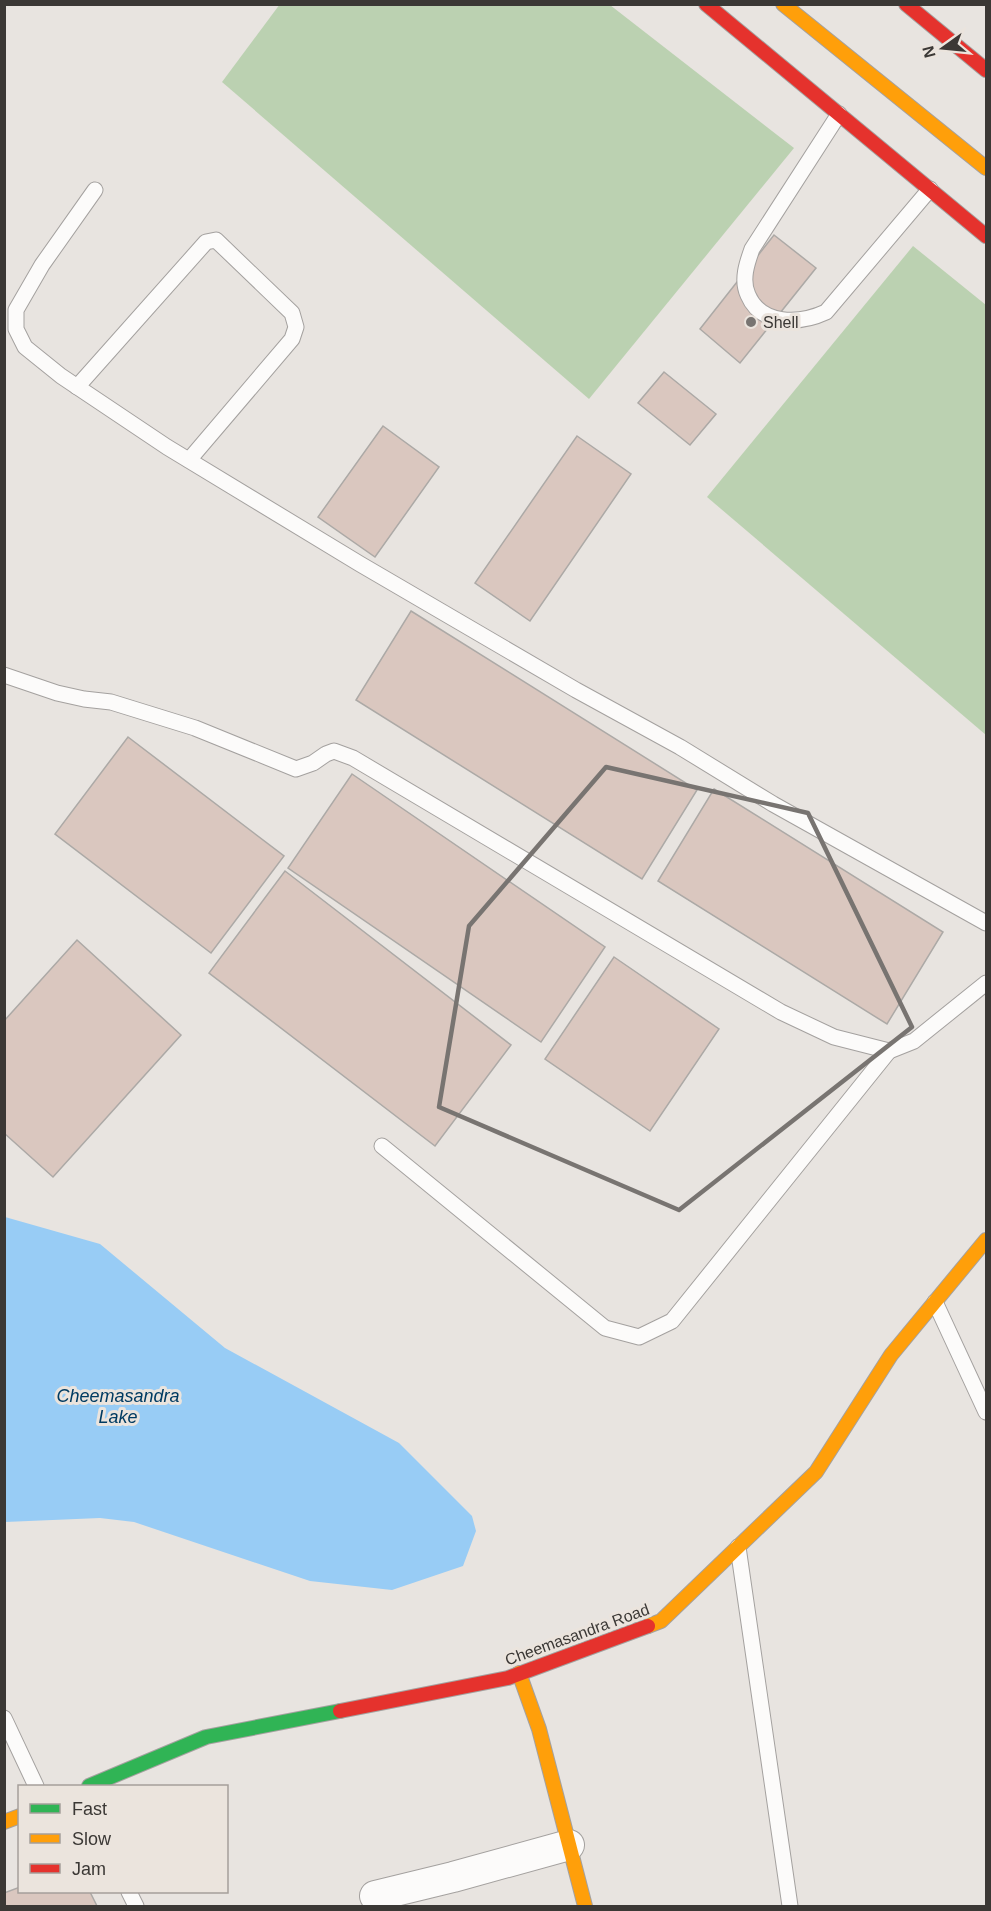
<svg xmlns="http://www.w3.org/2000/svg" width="991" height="1911" viewBox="0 0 991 1911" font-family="Helvetica,sans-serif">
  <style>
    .green { fill: #bbd1b1 }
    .water { fill: #98ccf5 }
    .building { fill: #dac7bf; stroke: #aca9a6; stroke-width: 1.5 }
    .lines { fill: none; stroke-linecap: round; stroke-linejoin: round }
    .lane-casing { stroke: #a4a19f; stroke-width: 17 }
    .street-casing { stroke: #a4a19f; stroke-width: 32 }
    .fast-casing { stroke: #a4a19f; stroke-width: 16 }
    .slow-casing { stroke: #a4a19f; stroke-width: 16 }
    .jam-casing { stroke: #a4a19f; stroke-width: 16 }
    .lane { stroke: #fcfbfa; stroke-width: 15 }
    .street { stroke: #fcfbfa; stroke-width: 30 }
    .fast { stroke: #30b455; stroke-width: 14 }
    .slow { stroke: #ff9f0a; stroke-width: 14 }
    .jam { stroke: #e5322d; stroke-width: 14 }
    .marked { fill: none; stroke: #787471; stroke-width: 4.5; stroke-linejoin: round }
    .poi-dot { fill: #787471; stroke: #ebe4dd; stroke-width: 2 }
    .labels { text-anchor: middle; stroke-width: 6; stroke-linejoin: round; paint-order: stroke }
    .poi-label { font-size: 16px; fill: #3b3835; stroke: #ebe4dd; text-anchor: start }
    .street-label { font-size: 16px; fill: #3b3835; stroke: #ebe4dd }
    .water-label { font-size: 18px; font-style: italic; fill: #003b62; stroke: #ebe4dd }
  </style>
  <rect width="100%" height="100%" fill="#e8e4e0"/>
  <g class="green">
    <path d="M280 4 610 5 794 148 589 399 222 82Z"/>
    <path d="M913 246 986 305V735L707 497Z"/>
  </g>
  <path class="water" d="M5 1217 100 1244 225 1348 399 1443 472 1516 476 1531 463 1566 392 1590 310 1581 134 1522 100 1518 5 1522Z"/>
  <g class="building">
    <path d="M774 235 816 268 740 363 700 329Z"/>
    <path d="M664 372 716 414 690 445 638 403Z"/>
    <path d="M383 426 439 467 375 557 318 517Z"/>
    <path d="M577 436 631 474 530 621 475 583Z"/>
    <path d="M411 611 697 790 642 879 356 700Z"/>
    <path d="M128 737 284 856 211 953 55 834Z"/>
    <path d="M352 774 605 947 541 1042 288 868Z"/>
    <path d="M714 789 943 932 887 1024 658 881Z"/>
    <path d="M285 871 511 1045 435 1146 209 973Z"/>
    <path d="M77 940 181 1035 53 1177 4 1133V1021Z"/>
    <path d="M614 957 719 1029 650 1131 545 1059Z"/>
    <path d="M20 1887V1892H90L97 1906H4V1893Z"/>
  </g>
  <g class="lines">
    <defs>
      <g id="lane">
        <path d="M839 114 752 249C747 263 741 280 748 295 761 326 800 324 826 312L930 189"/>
        <path d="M95 190 42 265 16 310V329L25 347 61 376 167 447 360 564 576 690 680 747 773 804 986 923"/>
        <path d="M77 387 206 242 216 240 292 313 296 327 292 339 189 460"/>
        <path d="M4 675 57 693 84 699 111 702 195 728 296 769 313 763 326 754 334 751 353 758 781 1012 834 1037 889 1051 914 1041 986 983"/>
        <path d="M382 1146 605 1328 639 1337 672 1321 889 1051"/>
        <path d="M935 1302 986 1412"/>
        <path d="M738 1547 790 1906"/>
        <path d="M4 1718 36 1786"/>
        <path d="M129 1892 136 1906"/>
      </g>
      <path id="street" d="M375 1896 453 1877 569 1845"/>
      <path id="fast" d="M89 1786 206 1737 340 1711"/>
      <g id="slow">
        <path d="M783 4 986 168"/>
        <path d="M648 1626 661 1621 816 1472 891 1355 986 1240"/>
        <path d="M519 1673 539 1729 585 1906"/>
        <path d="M4 1822 20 1816"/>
      </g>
      <g id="jam">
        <path d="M706 4 986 236"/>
        <path d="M906 4 986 70"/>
        <path d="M340 1711 508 1678 648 1626"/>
      </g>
    </defs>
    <use href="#lane" class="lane-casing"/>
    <use href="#street" class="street-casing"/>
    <use href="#fast" class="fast-casing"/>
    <use href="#slow" class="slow-casing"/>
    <use href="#jam" class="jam-casing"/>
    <use href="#lane" class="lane"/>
    <use href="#street" class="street"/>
    <use href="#fast" class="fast"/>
    <use href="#slow" class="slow"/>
    <use href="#jam" class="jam"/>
  </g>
  <path class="marked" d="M606 767 808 813 912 1027 679 1210 439 1107 469 926Z"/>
  <circle class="poi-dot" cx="751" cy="322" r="6"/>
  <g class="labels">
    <g class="poi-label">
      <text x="763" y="328">Shell</text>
    </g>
    <g class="street-label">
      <text transform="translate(577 1634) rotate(-20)" y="6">Cheemasandra Road</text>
    </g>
    <g class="water-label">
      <text x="118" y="1402">Cheemasandra<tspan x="118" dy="21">Lake</tspan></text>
    </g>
  </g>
  <rect width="991" height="1911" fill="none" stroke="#3b3835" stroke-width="12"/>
  <rect x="18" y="1785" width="210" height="108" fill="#ebe4dd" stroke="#a59f9a" stroke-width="1.5"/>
  <rect x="30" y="1804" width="30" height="9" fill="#30b455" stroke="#a59f9a" stroke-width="1.5"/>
  <text x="72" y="1815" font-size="18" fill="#3b3835">Fast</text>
  <rect x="30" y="1834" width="30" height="9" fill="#ff9f0a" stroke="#a59f9a" stroke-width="1.5"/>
  <text x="72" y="1845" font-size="18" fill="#3b3835">Slow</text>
  <rect x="30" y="1864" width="30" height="9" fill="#e5322d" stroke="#a59f9a" stroke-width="1.5"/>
  <text x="72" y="1875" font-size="18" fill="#3b3835">Jam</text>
  <g transform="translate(943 48) rotate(255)" stroke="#ebe4dd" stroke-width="4.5" paint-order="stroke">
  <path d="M0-4.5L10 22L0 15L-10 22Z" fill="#3b3835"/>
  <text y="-9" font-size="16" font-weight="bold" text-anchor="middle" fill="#3b3835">N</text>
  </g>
</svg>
